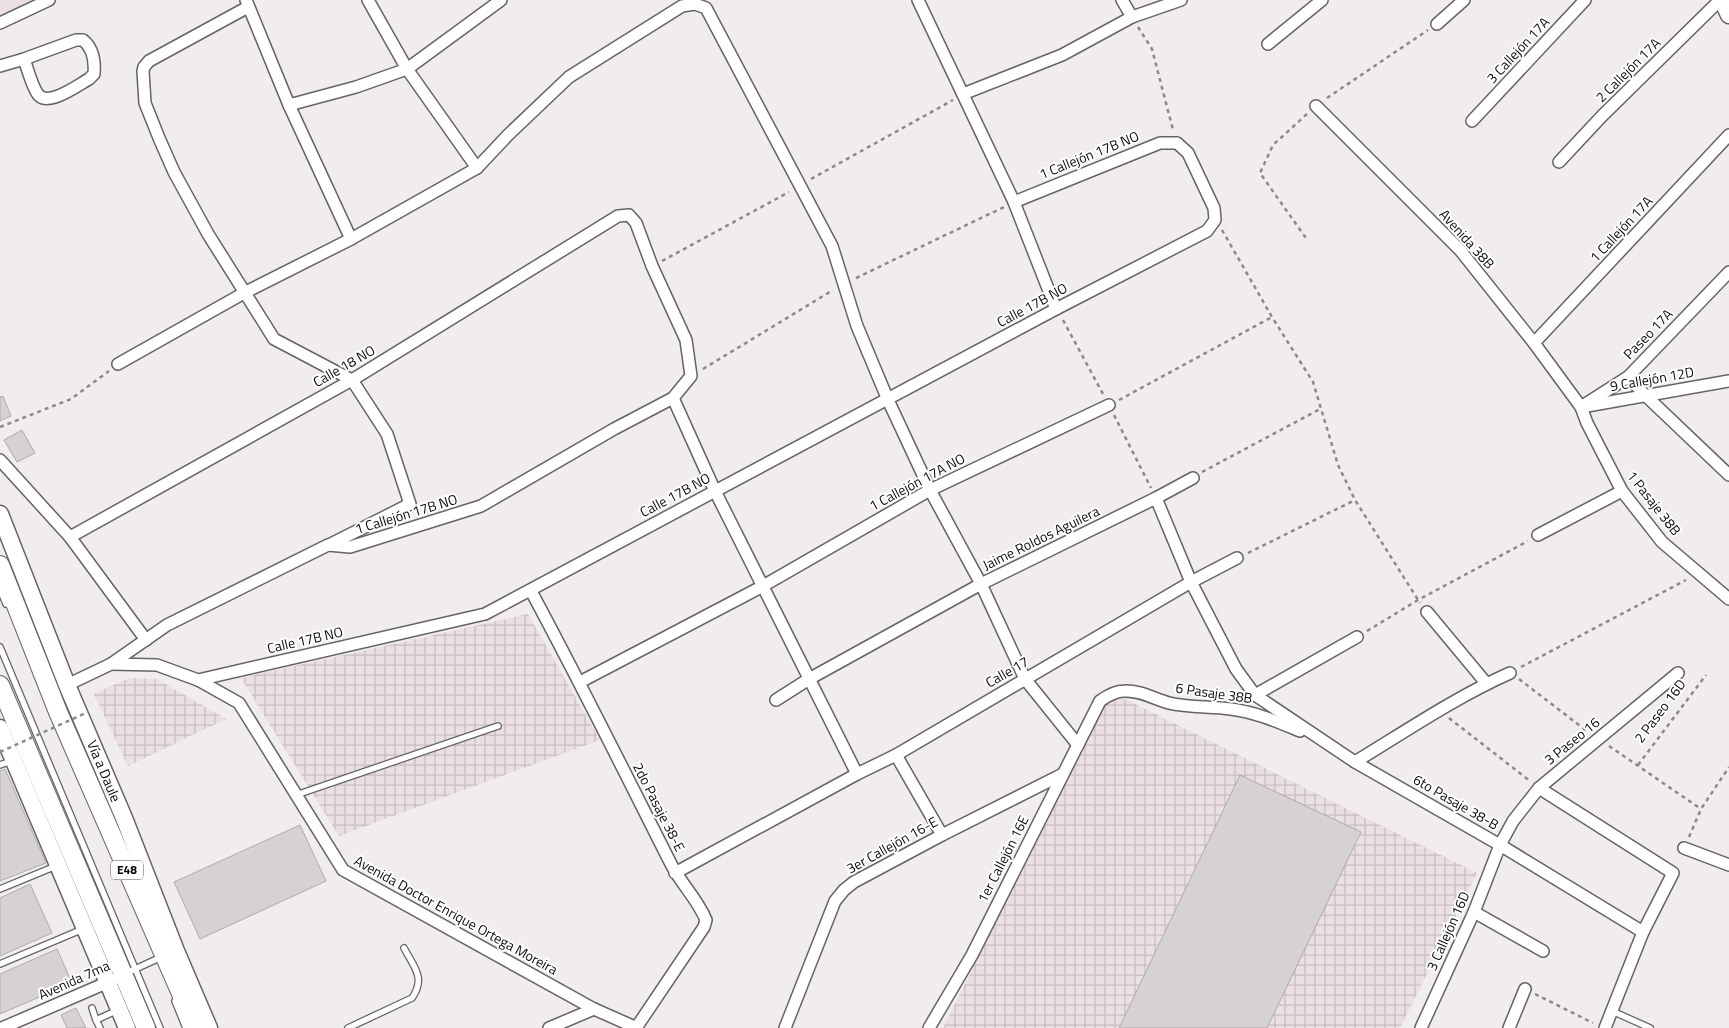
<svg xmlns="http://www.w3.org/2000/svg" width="1729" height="1028" viewBox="0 0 1729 1028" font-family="'Titillium Web',sans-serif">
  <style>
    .built { fill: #eadfe4 }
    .industrial { fill: url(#industrial-grid) }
    .building { fill: #d6d2d2; stroke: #afabab }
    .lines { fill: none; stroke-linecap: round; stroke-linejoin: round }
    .lane-casing { stroke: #666364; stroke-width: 8 }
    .street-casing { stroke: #666364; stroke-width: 14 }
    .secondary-casing { stroke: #666364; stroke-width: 19 }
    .primary-casing { stroke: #666364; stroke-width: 20 }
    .path { stroke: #8c898b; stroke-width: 2.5; stroke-dasharray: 4 4; stroke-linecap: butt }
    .lane { stroke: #fff; stroke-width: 5.5 }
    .street { stroke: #fff; stroke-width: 11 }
    .secondary { stroke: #fff; stroke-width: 16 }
    .primary { stroke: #fff; stroke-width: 18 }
    .path-bridge { stroke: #8c898b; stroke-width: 2.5; stroke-dasharray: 4 4; stroke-linecap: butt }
    .labels { text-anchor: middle; stroke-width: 4; stroke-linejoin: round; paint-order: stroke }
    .shield { fill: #fff; stroke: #555455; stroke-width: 1 }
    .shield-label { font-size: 12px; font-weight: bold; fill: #0c0b0c }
    .street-label { font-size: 14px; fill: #0c0b0c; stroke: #fff }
  </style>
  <defs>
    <pattern id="industrial-grid" width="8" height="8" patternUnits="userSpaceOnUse" patternTransform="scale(1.25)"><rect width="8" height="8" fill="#eadfe4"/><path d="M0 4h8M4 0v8" fill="none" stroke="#c8bec2"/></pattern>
  </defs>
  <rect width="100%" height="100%" fill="#f1edef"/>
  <path class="built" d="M0 0H35L0 15Z"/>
  <g class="industrial">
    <path d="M528 614 600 740 339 836 241 678Z"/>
    <path d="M129 678 157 679 226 719 128 766 94 694Z"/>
    <path d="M1111 692 1477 873 1400 1028H943Z"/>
  </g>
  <g class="building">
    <path d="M3 396 11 416 0 421V397Z"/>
    <path d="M22 430 35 453 17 462 4 440Z"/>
    <path d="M5 769 46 863 0 881V771Z"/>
    <path d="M1240 775 1361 832 1267 1028H1119Z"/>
    <path d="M300 825 326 881 200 939 174 882Z"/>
    <path d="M30 884 52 933 0 956V898Z"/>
    <path d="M57 949 72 983 0 1014V974Z"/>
    <path d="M76 1008 86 1028H67L61 1015Z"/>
  </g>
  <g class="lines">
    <defs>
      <g id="lane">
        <path d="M0 589 6 604"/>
        <path d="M0 647 160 1028"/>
        <path d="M0 765 12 761"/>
        <path d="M296 795 498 726"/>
        <path d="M0 889 56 866"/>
        <path d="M0 964 83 929"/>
        <path d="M131 971 157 959"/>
        <path d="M175 1001 186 1028"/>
        <path d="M92 1008 96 1020"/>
        <path d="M1612 1011 1650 1028"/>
        <path d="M100 1028 96 1020 118 1010"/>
        <path d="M348 1028 412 998C426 978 414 967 404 948"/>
      </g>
      <g id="street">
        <path d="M368 0 407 69 477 168"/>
        <path d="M918 0 1014 202 1056 309"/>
        <path d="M1122 0 1132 17"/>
        <path d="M248 7 149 61 144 67 143 71 145 103 159 138 174 172 208 234 274 339 352 380 387 434 410 504 329 545"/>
        <path d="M0 23 49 0"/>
        <path d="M1437 24 1464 0"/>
        <path d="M1268 44 1322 0"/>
        <path d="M0 66 24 59 76 40H83C93 48 95 62 94 74L89 79C78 85 46 109 37 93 31 83 28 70 24 59"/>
        <path d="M963 94 1062 55 1132 17 1181 0"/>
        <path d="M289 105 356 87 407 69 501 0"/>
        <path d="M1316 106 1460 250 1534 343 1581 407 1587 423 1622 491 1662 542 1729 599"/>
        <path d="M1472 121 1585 0"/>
        <path d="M1559 162 1602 116 1720 0"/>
        <path d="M351 239 477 168 508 135 569 77 682 6 695 4 706 8 832 246 857 326 888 400 930 490 981 584 1025 679 1078 745"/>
        <path d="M1534 343 1729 135"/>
        <path d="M118 364 244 293 351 239 289 105 246 0"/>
        <path d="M1628 377 1645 395 1729 475"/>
        <path d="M673 398 715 491 857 774"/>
        <path d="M1587 406 1729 381"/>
        <path d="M1581 407 1628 377 1729 272"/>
        <path d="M0 460 70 537 146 640"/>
        <path d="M1156 498 1191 582 1236 669 1255 695 1355 762 1500 845 1643 932"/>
        <path d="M1538 535 1622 491"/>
        <path d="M531 591C579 680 624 771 670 862 680 883 697 898 706 920L704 927 636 1028"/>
        <path d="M1427 612 1486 683"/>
        <path d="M111 664 157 665 198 680 239 703 343 870 594 1009 637 1028"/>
        <path d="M198 680 485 614 1056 309 1207 231 1215 220 1214 208 1188 153 1177 143H1160L1014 202"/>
        <path d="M580 682 763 586 930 490 1109 405"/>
        <path d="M67 685 111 664 167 625 328 545 350 547 481 506 614 429 673 398 691 376 686 340 652 266 636 223 629 215 618 216 352 380 70 537"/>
        <path d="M1255 695 1357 637"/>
        <path d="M776 700 809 679 981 584 1156 498 1193 478"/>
        <path d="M896 755 942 835"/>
        <path d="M1355 762C1406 731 1456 697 1510 673"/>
        <path d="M1539 788 1673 873 1643 932 1605 1028"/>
        <path d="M1684 848 1729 865"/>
        <path d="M675 873 857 774 896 755 1191 582 1237 558"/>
        <path d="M1474 912 1543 951"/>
        <path d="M2 1028 113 980"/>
        <path d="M549 1028 594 1009"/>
        <path d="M785 1028 835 901 844 890 854 882 942 835 1063 774"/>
        <path d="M929 1028 972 955 1100 701C1107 696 1115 691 1124 691 1140 690 1154 699 1169 703 1189 708 1210 706 1231 709 1255 712 1278 722 1300 731"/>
        <path d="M1421 1028 1474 912 1500 845 1513 821 1539 788 1678 673"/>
        <path d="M1509 1028 1525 989"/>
      </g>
      <g id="secondary">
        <path d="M1722 0 1729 15"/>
        <path d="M0 514 67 685 124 818 176 951 209 1028"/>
        <path d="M0 728 127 1028"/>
      </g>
      <g id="primary">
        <path d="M0 565 58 712 196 1028"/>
        <path d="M0 685 146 1028"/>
      </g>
    </defs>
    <use href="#lane" class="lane-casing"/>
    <use href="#street" class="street-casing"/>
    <use href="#secondary" class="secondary-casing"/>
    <use href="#primary" class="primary-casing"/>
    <g class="path">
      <path d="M1138 27 1152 49 1173 130"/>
      <path d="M1327 98 1428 30"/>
      <path d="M1307 114 1273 145 1260 173 1308 241"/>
      <path d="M811 179 953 100"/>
      <path d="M1222 230 1272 317 1313 382 1338 465 1355 500 1420 603"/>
      <path d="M662 261 789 192"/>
      <path d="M856 278 1004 207"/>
      <path d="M1063 320 1103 394"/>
      <path d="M703 369 833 290"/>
      <path d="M1119 400 1272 317"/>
      <path d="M1114 415 1151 488"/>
      <path d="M0 427 71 399 109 371"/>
      <path d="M1202 472 1322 408"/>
      <path d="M1248 553 1355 500"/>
      <path d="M1367 631 1418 600 1528 541"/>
      <path d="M1521 667 1686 580"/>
      <path d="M1519 679 1588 732"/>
      <path d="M1449 718 1530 781"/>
      <path d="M1609 746 1701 809"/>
      <path d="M1638 765 1706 675"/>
      <path d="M1689 837 1701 809 1729 767"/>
      <path d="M1535 994 1593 1023"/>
    </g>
    <use href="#lane" class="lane"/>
    <use href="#street" class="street"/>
    <use href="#secondary" class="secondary"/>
    <use href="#primary" class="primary"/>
    <path class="path-bridge" d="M0 752 88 712"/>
  </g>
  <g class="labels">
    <rect class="shield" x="111" y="860.5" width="32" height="19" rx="4"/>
    <g class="shield-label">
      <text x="127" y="874">E48</text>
    </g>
    <g class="street-label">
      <text transform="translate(1518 50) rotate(-47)" y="5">3 Callejón 17A</text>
      <text transform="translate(1628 70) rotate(-45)" y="5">2 Callejón 17A</text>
      <text transform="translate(1089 155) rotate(-22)" y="5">1 Callejón 17B NO</text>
      <text transform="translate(1621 229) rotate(-47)" y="5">1 Callejón 17A</text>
      <text transform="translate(1467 239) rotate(48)" y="5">Avenida 38B</text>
      <text transform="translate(1032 305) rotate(-28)" y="5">Calle 17B NO</text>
      <text transform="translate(1648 334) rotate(-46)" y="5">Paseo 17A</text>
      <text transform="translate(344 366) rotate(-30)" y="5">Calle 18 NO</text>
      <text transform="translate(1652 379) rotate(-10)" y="5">9 Callejón 12D</text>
      <text transform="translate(917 482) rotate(-28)" y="5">1 Callejón 17A NO</text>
      <text transform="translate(675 495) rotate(-28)" y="5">Calle 17B NO</text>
      <text transform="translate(1654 503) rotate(52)" y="5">1 Pasaje 38B</text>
      <text transform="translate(406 514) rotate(-17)" y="5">1 Callejón 17B NO</text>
      <text transform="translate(1041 538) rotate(-26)" y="5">Jaime Roldos Aguilera</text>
      <text transform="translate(305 640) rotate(-13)" y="5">Calle 17B NO</text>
      <text transform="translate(1007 672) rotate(-30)" y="5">Calle 17</text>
      <text transform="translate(1214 693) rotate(8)" y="5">6 Pasaje 38B</text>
      <text transform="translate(1660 711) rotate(-53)" y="5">2 Paseo 16D</text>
      <text transform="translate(1572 741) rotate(-39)" y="5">3 Paseo 16</text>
      <text transform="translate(104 771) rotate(67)" y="5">Vía a Daule</text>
      <text transform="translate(1456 802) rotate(30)" y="5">6to Pasaje 38-B</text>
      <text transform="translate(659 807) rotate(63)" y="5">2do Pasaje 38-E</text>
      <text transform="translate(892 845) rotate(-29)" y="5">3er Callejón 16-E</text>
      <text transform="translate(1003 859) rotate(-63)" y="5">1er Callejón 16E</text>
      <text transform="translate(456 915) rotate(29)" y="5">Avenida Doctor Enrique Ortega Moreira</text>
      <text transform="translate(1448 931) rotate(-66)" y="5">3 Callejón 16D</text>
      <text transform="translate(74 980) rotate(-24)" y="5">Avenida 7ma</text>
    </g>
  </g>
</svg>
